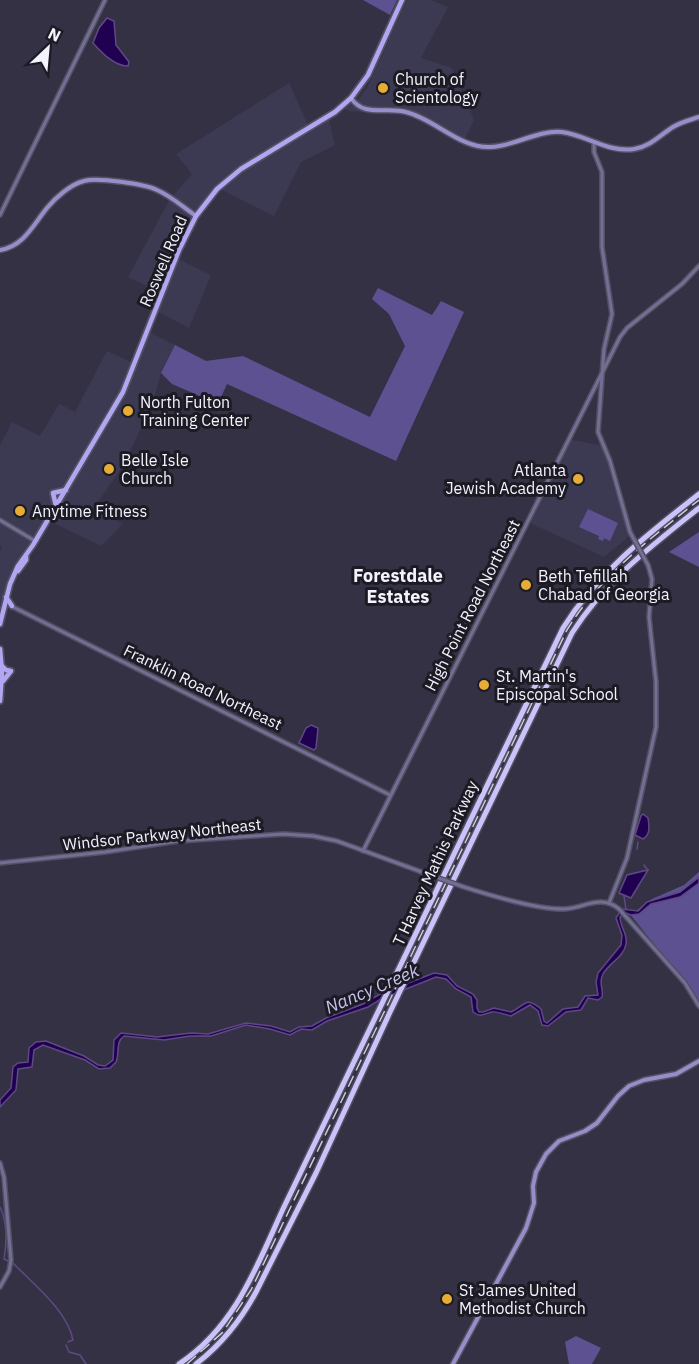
<svg xmlns="http://www.w3.org/2000/svg" width="699" height="1364" viewBox="0 0 699 1364" font-family="'IBM Plex Sans',sans-serif">
  <style>
    .built { fill: #3c3953 }
    .green { fill: #5d5192 }
    .water { fill: #200050; stroke: #5f4984; stroke-width: 1.5 }
    .lines { fill: none; stroke-linecap: round; stroke-linejoin: round }
    .stream { stroke: #5f4984; stroke-width: 1.5 }
    .tertiary-casing { stroke: #535063; stroke-width: 6 }
    .secondary-casing { stroke: #535063; stroke-width: 7 }
    .primary-casing { stroke: #535063; stroke-width: 8 }
    .motorway-casing { stroke: #535063; stroke-width: 8 }
    .tertiary { stroke: #736e93; stroke-width: 3 }
    .secondary { stroke: #968ec9; stroke-width: 4 }
    .primary { stroke: #b1a6f2; stroke-width: 4.5 }
    .motorway { stroke: #cac3fa; stroke-width: 5 }
    .rail { stroke: #cac8d7; stroke-width: 1.5; stroke-dasharray: 12 6; stroke-linecap: butt }
    .tertiary-bridge-casing { stroke: #535063; stroke-width: 6; stroke-linecap: butt }
    .tertiary-bridge { stroke: #736e93; stroke-width: 3 }
    .poi-dot { fill: #e7ac36; stroke: #1c1b23; stroke-width: 2 }
    .labels { text-anchor: middle; stroke-width: 6; stroke-linejoin: round; paint-order: stroke }
    .poi-label { font-size: 16px; fill: #f3f2ff; stroke: #1c1b23; text-anchor: start }
    .street-label { font-size: 16px; fill: #f3f2ff; stroke: #1c1b23 }
    .neighbourhood-label { font-size: 18px; font-weight: bold; fill: #f3f2ff; stroke: #1c1b23 }
    .water-label { font-size: 18px; font-style: italic; fill: #c7c2ef; stroke: #1c1b23 }
  </style>
  <rect width="100%" height="100%" fill="#343145"/>
  <g class="built">
    <path d="M407 0H431L448 7 421 58 452 68 474 120 464 141 419 116 390 109 362 112 349 111 344 108 358 100 367 88Z"/>
    <path d="M289 83 309 127 328 116 335 145 301 162 274 216 218 188 206 200 176 258 211 275 189 328 154 310 159 292 128 277 170 199 192 174 176 154Z"/>
    <path d="M147 331 175 345 161 373 153 402 124 464 94 508 123 524 101 546 47 520 8 588 0 630V551L2 547 0 545V445L12 422 40 436 59 404 75 412 107 351 133 363Z"/>
    <path d="M568 439 604 446 614 488 630 532 628 537 604 557 530 523Z"/>
  </g>
  <g class="green">
    <path d="M363 0H397L390 15Z"/>
    <path d="M378 288 432 315 441 301 464 312 396 461 227 384 218 404 172 384 161 373 175 345 206 361 243 356 370 417 405 346 389 314 372 299Z"/>
    <path d="M588 509 618 523 610 541 604 538 603 541 598 539 599 536 579 527Z"/>
    <path d="M699 532V567L669 552Z"/>
    <path d="M699 872V1009L682 979 629 913 637 910 652 899 684 885Z"/>
    <path d="M576 1336 601 1348 592 1364H569L565 1342Z"/>
  </g>
  <g class="water">
    <path d="M107 18 114 21 116 45 129 62 128 66C114 66 101 52 93 43L99 28Z"/>
    <path d="M311 725 318 728 316 748 314 750 299 743 306 728Z"/>
    <path d="M643 814 648 818C649 826 651 834 643 839L635 835 641 816Z"/>
    <path d="M648 870 631 898 619 893 627 875Z"/>
    <path d="M699 877V883L680 897 651 904 639 914 631 915 626 913 620 917C620 927 628 934 626 944 624 957 609 963 603 974 598 983 604 989 602 997L598 1000 588 998 581 1010 566 1012 548 1026 542 1025 538 1011 530 1005 511 1016C506 1015 497 1011 492 1012 483 1014 481 1018 473 1012L471 997 456 989 446 979 436 977 381 999 368 1007 327 1021 312 1030 301 1029 290 1035 270 1029 246 1025 211 1036H190L164 1040 124 1036C115 1042 120 1053 116 1062L110 1068 99 1069 85 1060 43 1045 34 1050 32 1067 18 1069 16 1090 0 1107V1100L11 1088 13 1067 18 1063 28 1062 29 1048 36 1042 46 1041 84 1056 98 1065 105 1066 113 1060 114 1040 121 1033 157 1037 191 1033 208 1034 246 1023 271 1026 290 1032 299 1027 312 1026 326 1018 363 1004 380 994 434 973 447 975 457 986 473 994 477 1000V1008L479 1012H483L494 1008 511 1012C525 1006 525 995 541 1009L544 1021 547 1023 563 1009 578 1007 585 996 598 995 596 982 598 973 621 945 622 935 616 918 622 909 638 911 647 902 680 892Z"/>
  </g>
  <g class="lines">
    <g class="stream">
      <path d="M637 849 638 842"/>
      <path d="M644 865 647 869"/>
      <path d="M624 896 626 910"/>
      <path d="M0 1207C8 1223 7 1241 4 1259L8 1261"/>
      <path d="M13 1263C33 1284 67 1310 73 1340L68 1342"/>
      <path d="M66 1345 69 1352 80 1355 86 1364"/>
    </g>
    <defs>
      <g id="tertiary">
        <path d="M594 142V152L602 172V247L612 314 604 349 598 432 610 461 630 532"/>
        <path d="M0 215 105 0"/>
        <path d="M0 520 35 541"/>
        <path d="M11 606 390 795"/>
        <path d="M363 851 620 337 627 328 682 284 699 266"/>
        <path d="M0 863 105 852 178 841 283 834 313 836 337 841 430 875"/>
        <path d="M464 887C489 895 540 910 565 909 584 908 601 894 619 909L685 983 699 1006"/>
        <path d="M609 903 627 858 656 727V682L649 617 652 579 648 565"/>
        <path d="M0 1163 4 1177 11 1260 9 1271 0 1287"/>
      </g>
      <g id="secondary">
        <path d="M351 98C364 118 387 106 406 112 435 119 460 149 491 147 515 146 537 130 562 132 586 135 609 153 634 149 650 147 660 135 673 127 681 122 690 120 699 117"/>
        <path d="M0 250C24 246 33 225 47 208 55 198 71 184 84 181 97 177 145 184 157 190 171 196 183 207 196 216"/>
        <path d="M453 1364 526 1228 534 1203 533 1186 536 1172 546 1154 559 1141 585 1131 597 1123 618 1096 629 1086 644 1080 676 1074 699 1061"/>
      </g>
      <g id="primary">
        <path d="M56 506 53 493 66 490"/>
        <path d="M18 571 26 560V556"/>
        <path d="M6 597 12 606"/>
        <path d="M0 624 10 584 18 566 33 545 123 392 179 250 196 216 217 189 241 169 335 112 351 98 368 75 402 0"/>
        <path d="M0 649 2 672 0 701"/>
        <path d="M1 665 6 670 11 671 3 681"/>
      </g>
      <g id="motorway">
        <path d="M179 1364C235 1327 256 1268 283 1209L563 628C598 572 648 534 699 494"/>
        <path d="M196 1364C222 1344 241 1320 256 1292L316 1173 390 1012 572 633C606 580 650 547 699 508"/>
      </g>
    </defs>
    <use href="#tertiary" class="tertiary-casing"/>
    <use href="#secondary" class="secondary-casing"/>
    <use href="#primary" class="primary-casing"/>
    <use href="#motorway" class="motorway-casing"/>
    <use href="#tertiary" class="tertiary"/>
    <use href="#secondary" class="secondary"/>
    <use href="#primary" class="primary"/>
    <use href="#motorway" class="motorway"/>
    <path class="rail" d="M187 1364 223 1332 251 1290 567 630C600 576 650 539 699 500"/>
    <defs>
      <g id="tertiary-bridge">
        <path d="M630 532 648 565"/>
        <path d="M430 875 464 887"/>
      </g>
    </defs>
    <use href="#tertiary-bridge" class="tertiary-bridge-casing"/>
    <use href="#tertiary-bridge" class="tertiary-bridge"/>
  </g>
  <g class="poi-dot">
    <circle cx="383" cy="88" r="6"/>
    <circle cx="128" cy="411" r="6"/>
    <circle cx="109" cy="469" r="6"/>
    <circle cx="578" cy="479" r="6"/>
    <circle cx="20" cy="511" r="6"/>
    <circle cx="526" cy="585" r="6"/>
    <circle cx="484" cy="685" r="6"/>
    <circle cx="447" cy="1299" r="6"/>
  </g>
  <g class="labels">
    <g class="poi-label">
      <text x="395" y="85">Church of<tspan x="395" dy="18">Scientology</tspan></text>
      <text x="140" y="408">North Fulton<tspan x="140" dy="18">Training Center</tspan></text>
      <text x="121" y="466">Belle Isle<tspan x="121" dy="18">Church</tspan></text>
      <text x="566" y="476" text-anchor="end">Atlanta<tspan x="566" dy="18">Jewish Academy</tspan></text>
      <text x="32" y="517">Anytime Fitness</text>
      <text x="538" y="582">Beth Tefillah<tspan x="538" dy="18">Chabad of Georgia</tspan></text>
      <text x="496" y="682">St. Martin's<tspan x="496" dy="18">Episcopal School</tspan></text>
      <text x="459" y="1296">St James United<tspan x="459" dy="18">Methodist Church</tspan></text>
    </g>
    <g class="street-label">
      <text transform="translate(163 261) rotate(-67)" y="6">Roswell Road</text>
      <text transform="translate(472 605) rotate(-63)" y="6">High Point Road Northeast</text>
      <text transform="translate(203 687) rotate(26)" y="6">Franklin Road Northeast</text>
      <text transform="translate(162 834) rotate(-6)" y="6">Windsor Parkway Northeast</text>
      <text transform="translate(435 863) rotate(-65)" y="6">T Harvey Mathis Parkway</text>
    </g>
    <g class="neighbourhood-label">
      <text x="398" y="582">Forestdale<tspan x="398" dy="21">Estates</tspan></text>
    </g>
    <g class="water-label">
      <text transform="translate(372 989) rotate(-23)" y="6">Nancy Creek</text>
    </g>
  </g>
  <g transform="translate(48 48) rotate(26)" stroke="#1c1b23" stroke-width="4.5" paint-order="stroke">
  <path d="M0-4.5L10 22L0 15L-10 22Z" fill="#f3f2ff"/>
  <text y="-9" font-size="16" font-weight="bold" text-anchor="middle" fill="#f3f2ff">N</text>
  </g>
</svg>
